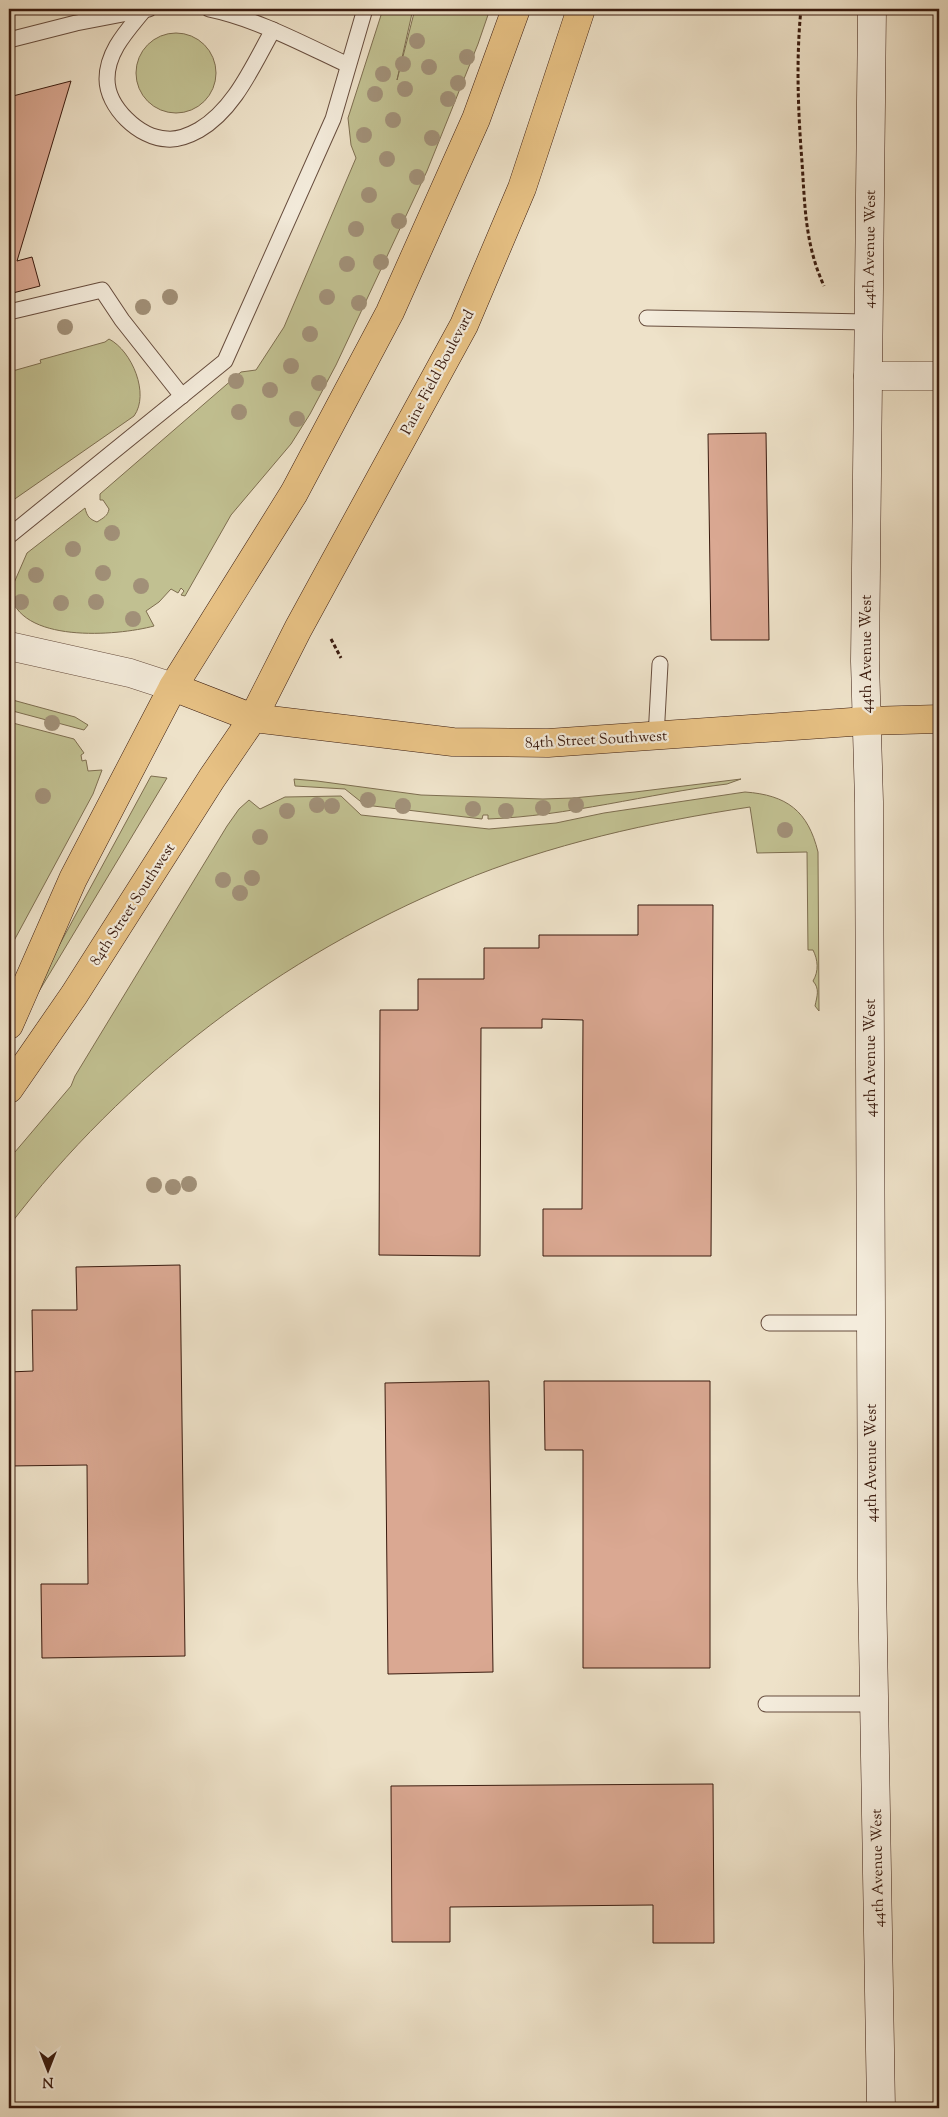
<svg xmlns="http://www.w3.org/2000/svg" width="948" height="2117" viewBox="0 0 948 2117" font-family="'Sorts Mill Goudy',serif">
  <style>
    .green { fill: #c1c091; stroke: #7e6e50 }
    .building { fill: #daa892; stroke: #3a1b0f }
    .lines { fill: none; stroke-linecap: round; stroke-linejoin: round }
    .lane-casing { stroke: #674d3e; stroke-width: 17 }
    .street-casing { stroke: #674d3e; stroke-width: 29 }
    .secondary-casing { stroke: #3a1b0f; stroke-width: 29 }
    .primary-casing { stroke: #3a1b0f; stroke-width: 29 }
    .highway-casing { stroke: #3a1b0f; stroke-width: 29 }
    .path { stroke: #3a1b0f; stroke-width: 3; stroke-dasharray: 4 2.5; stroke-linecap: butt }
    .lane { stroke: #f4ecdc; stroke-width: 15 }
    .street { stroke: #f4ecdc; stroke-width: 28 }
    .secondary { stroke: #f4ecdc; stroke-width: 28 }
    .primary { stroke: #e7c184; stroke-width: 28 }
    .highway { stroke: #e7c184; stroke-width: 28 }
    .tree { fill: #a19078 }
    .labels { text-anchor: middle; stroke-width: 4.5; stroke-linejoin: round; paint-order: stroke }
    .street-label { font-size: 15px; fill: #3a1b0f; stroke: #f4ecdc }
  </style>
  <rect width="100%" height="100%" fill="#eee2c9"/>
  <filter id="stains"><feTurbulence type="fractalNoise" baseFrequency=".004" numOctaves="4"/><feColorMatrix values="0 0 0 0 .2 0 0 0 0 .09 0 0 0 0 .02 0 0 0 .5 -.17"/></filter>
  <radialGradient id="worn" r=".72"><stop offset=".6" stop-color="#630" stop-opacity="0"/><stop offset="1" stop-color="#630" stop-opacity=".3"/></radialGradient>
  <g class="green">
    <path d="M383 9H413L397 80 415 9H490L478 44 427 171 336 365 310 414 291 444 231 515 185 596 181 595 184 591 181 588 178 593 171 589 159 602 146 611 154 626C117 636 18 644 10 592L27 553 85 508C87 516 89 519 97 522 103 518 108 516 109 509L103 500H100V494L241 372 256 370 284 327 356 158 351 145 348 118Z"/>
    <circle cx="176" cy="73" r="40"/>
    <path d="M109 339C132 351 150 394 134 416L9 503V372L41 363 40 360 105 342Z"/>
    <path d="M9 699 75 717 88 725 84 730 9 710Z"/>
    <path d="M9 722 74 739 84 753 81 755 82 761 86 760 88 771 102 770 93 794 9 950Z"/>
    <path d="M151 776 167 778 38 993 36 988Z"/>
    <path d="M294 779 317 781 421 795 543 799 573 798 635 792 741 779 727 784C647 794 568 816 488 819V815H483L482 819 365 805 345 789 295 786Z"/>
    <path d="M745 792C787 795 808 811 818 852L819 1011 815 1006C817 996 820 989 813 981 819 971 818 960 813 950H808L807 852 757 853 750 807C651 822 550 844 457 883 281 956 124 1075 9 1226V1159L71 1086 75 1076 227 826 239 809 249 800 260 809 285 797 341 796 361 815 489 829 556 823 604 813Z"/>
  </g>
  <g class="building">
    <path d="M71 81 17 261 32 257 40 286 9 294V97Z"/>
    <path d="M766 433 769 640H711L708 434Z"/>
    <path d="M638 905H713L711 1256H543V1209H582L583 1020 542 1019V1028H481L480 1256 379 1255 380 1010H418V979H484V948H539V935H638Z"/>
    <path d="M180 1265 185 1656 42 1658 41 1584H88L87 1465 9 1466V1372L33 1371 32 1310H77L76 1267Z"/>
    <path d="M489 1381 493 1672 388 1674 385 1383Z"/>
    <path d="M544 1381H710V1668H583V1450H545Z"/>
    <path d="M713 1784 714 1943H653V1905L450 1907V1942H392L391 1786Z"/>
  </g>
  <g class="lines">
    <defs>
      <g id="lane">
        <path d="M209 9C257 19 303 44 348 65"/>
        <path d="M144 10C128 30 107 51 107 79 107 107 139 138 167 139 178 140 190 135 199 130 235 109 253 65 273 30"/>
        <path d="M9 40 76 23 149 9"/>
        <path d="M9 312 102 290 122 320 182 396"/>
        <path d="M647 318 868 322"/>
        <path d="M9 536 225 361 333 119 365 9"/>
        <path d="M656 737 660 664"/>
        <path d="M769 1323H871"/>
        <path d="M766 1704H874"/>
      </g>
      <g id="street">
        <path d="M868 376H939"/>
        <path d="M9 646 130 673 173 687"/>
      </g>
      <path id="secondary" d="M872 9 865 661 869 802 872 1579 881 2108"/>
      <path id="primary" d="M173 687 253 718 453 742 548 743 866 721 939 719"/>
      <g id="highway">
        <path d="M9 1025 73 879 173 687 294 493 390 312 476 119 516 9"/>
        <path d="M9 1089 74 995 212 778 253 718 298 629 464 325 522 188 581 9"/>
      </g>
    </defs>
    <use href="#lane" class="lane-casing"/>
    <use href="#street" class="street-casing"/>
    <use href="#secondary" class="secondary-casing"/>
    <use href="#primary" class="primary-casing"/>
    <use href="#highway" class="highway-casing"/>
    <g class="path">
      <path d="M801 9C796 59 798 111 802 162 805 207 805 244 824 286"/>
      <path d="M331 639 341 658"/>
    </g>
    <use href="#lane" class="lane"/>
    <use href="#street" class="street"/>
    <use href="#secondary" class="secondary"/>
    <use href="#primary" class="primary"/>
    <use href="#highway" class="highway"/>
  </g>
  <g class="tree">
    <circle cx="417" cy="41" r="8"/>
    <circle cx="467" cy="57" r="8"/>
    <circle cx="403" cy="64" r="8"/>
    <circle cx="429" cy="67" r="8"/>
    <circle cx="383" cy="74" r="8"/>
    <circle cx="458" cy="83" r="8"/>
    <circle cx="405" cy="89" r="8"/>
    <circle cx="375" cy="94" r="8"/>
    <circle cx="448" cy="99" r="8"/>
    <circle cx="393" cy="120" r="8"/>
    <circle cx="364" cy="135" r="8"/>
    <circle cx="432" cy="138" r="8"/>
    <circle cx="387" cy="159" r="8"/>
    <circle cx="417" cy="177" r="8"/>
    <circle cx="369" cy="195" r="8"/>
    <circle cx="399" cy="221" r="8"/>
    <circle cx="356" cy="229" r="8"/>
    <circle cx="381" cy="262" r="8"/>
    <circle cx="347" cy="264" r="8"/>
    <circle cx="170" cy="297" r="8"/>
    <circle cx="327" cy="297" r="8"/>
    <circle cx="359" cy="303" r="8"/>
    <circle cx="143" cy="307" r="8"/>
    <circle cx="65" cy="327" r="8"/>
    <circle cx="310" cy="334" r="8"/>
    <circle cx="291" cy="366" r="8"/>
    <circle cx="236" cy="381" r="8"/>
    <circle cx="319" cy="383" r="8"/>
    <circle cx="270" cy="390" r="8"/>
    <circle cx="239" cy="412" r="8"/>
    <circle cx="297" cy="419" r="8"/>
    <circle cx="112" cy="533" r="8"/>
    <circle cx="73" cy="549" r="8"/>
    <circle cx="103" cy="573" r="8"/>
    <circle cx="36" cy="575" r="8"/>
    <circle cx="141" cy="586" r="8"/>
    <circle cx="21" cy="602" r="8"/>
    <circle cx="96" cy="602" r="8"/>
    <circle cx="61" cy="603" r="8"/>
    <circle cx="133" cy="619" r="8"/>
    <circle cx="52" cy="723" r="8"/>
    <circle cx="43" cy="796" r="8"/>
    <circle cx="368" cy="800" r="8"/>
    <circle cx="317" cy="805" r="8"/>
    <circle cx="576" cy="805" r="8"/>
    <circle cx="332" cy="806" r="8"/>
    <circle cx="403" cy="806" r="8"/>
    <circle cx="543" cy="808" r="8"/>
    <circle cx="473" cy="809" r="8"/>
    <circle cx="287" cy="811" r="8"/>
    <circle cx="506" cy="811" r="8"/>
    <circle cx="785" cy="830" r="8"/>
    <circle cx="260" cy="837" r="8"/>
    <circle cx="252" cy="878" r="8"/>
    <circle cx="223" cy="880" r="8"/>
    <circle cx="240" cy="893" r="8"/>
    <circle cx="189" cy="1184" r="8"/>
    <circle cx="154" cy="1185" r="8"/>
    <circle cx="173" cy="1187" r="8"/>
  </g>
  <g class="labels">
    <g class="street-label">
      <text transform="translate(869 249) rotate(-89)" y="5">44th Avenue West</text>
      <text transform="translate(437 372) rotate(-62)" y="5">Paine Field Boulevard</text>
      <text transform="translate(866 654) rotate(-90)" y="5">44th Avenue West</text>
      <text transform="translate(596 739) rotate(-3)" y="5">84th Street Southwest</text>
      <text transform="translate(132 904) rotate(-57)" y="5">84th Street Southwest</text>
      <text transform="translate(870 1058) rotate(-90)" y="5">44th Avenue West</text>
      <text transform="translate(871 1463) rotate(-90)" y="5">44th Avenue West</text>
      <text transform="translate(877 1868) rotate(-91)" y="5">44th Avenue West</text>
    </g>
  </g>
  <rect width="948" height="2117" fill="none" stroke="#eee2c9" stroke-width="30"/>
  <rect x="10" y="10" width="928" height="2097" fill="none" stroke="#3a1b0f" stroke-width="2.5"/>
  <rect x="15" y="15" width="918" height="2087" fill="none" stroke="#3a1b0f"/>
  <g transform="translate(48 2070) rotate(180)" stroke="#f4ecdc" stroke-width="4" paint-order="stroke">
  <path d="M0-4L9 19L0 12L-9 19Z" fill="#3a1b0f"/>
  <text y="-8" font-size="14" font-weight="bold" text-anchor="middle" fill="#3a1b0f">N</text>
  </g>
  <rect width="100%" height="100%" filter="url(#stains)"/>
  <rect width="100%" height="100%" fill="url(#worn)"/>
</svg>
